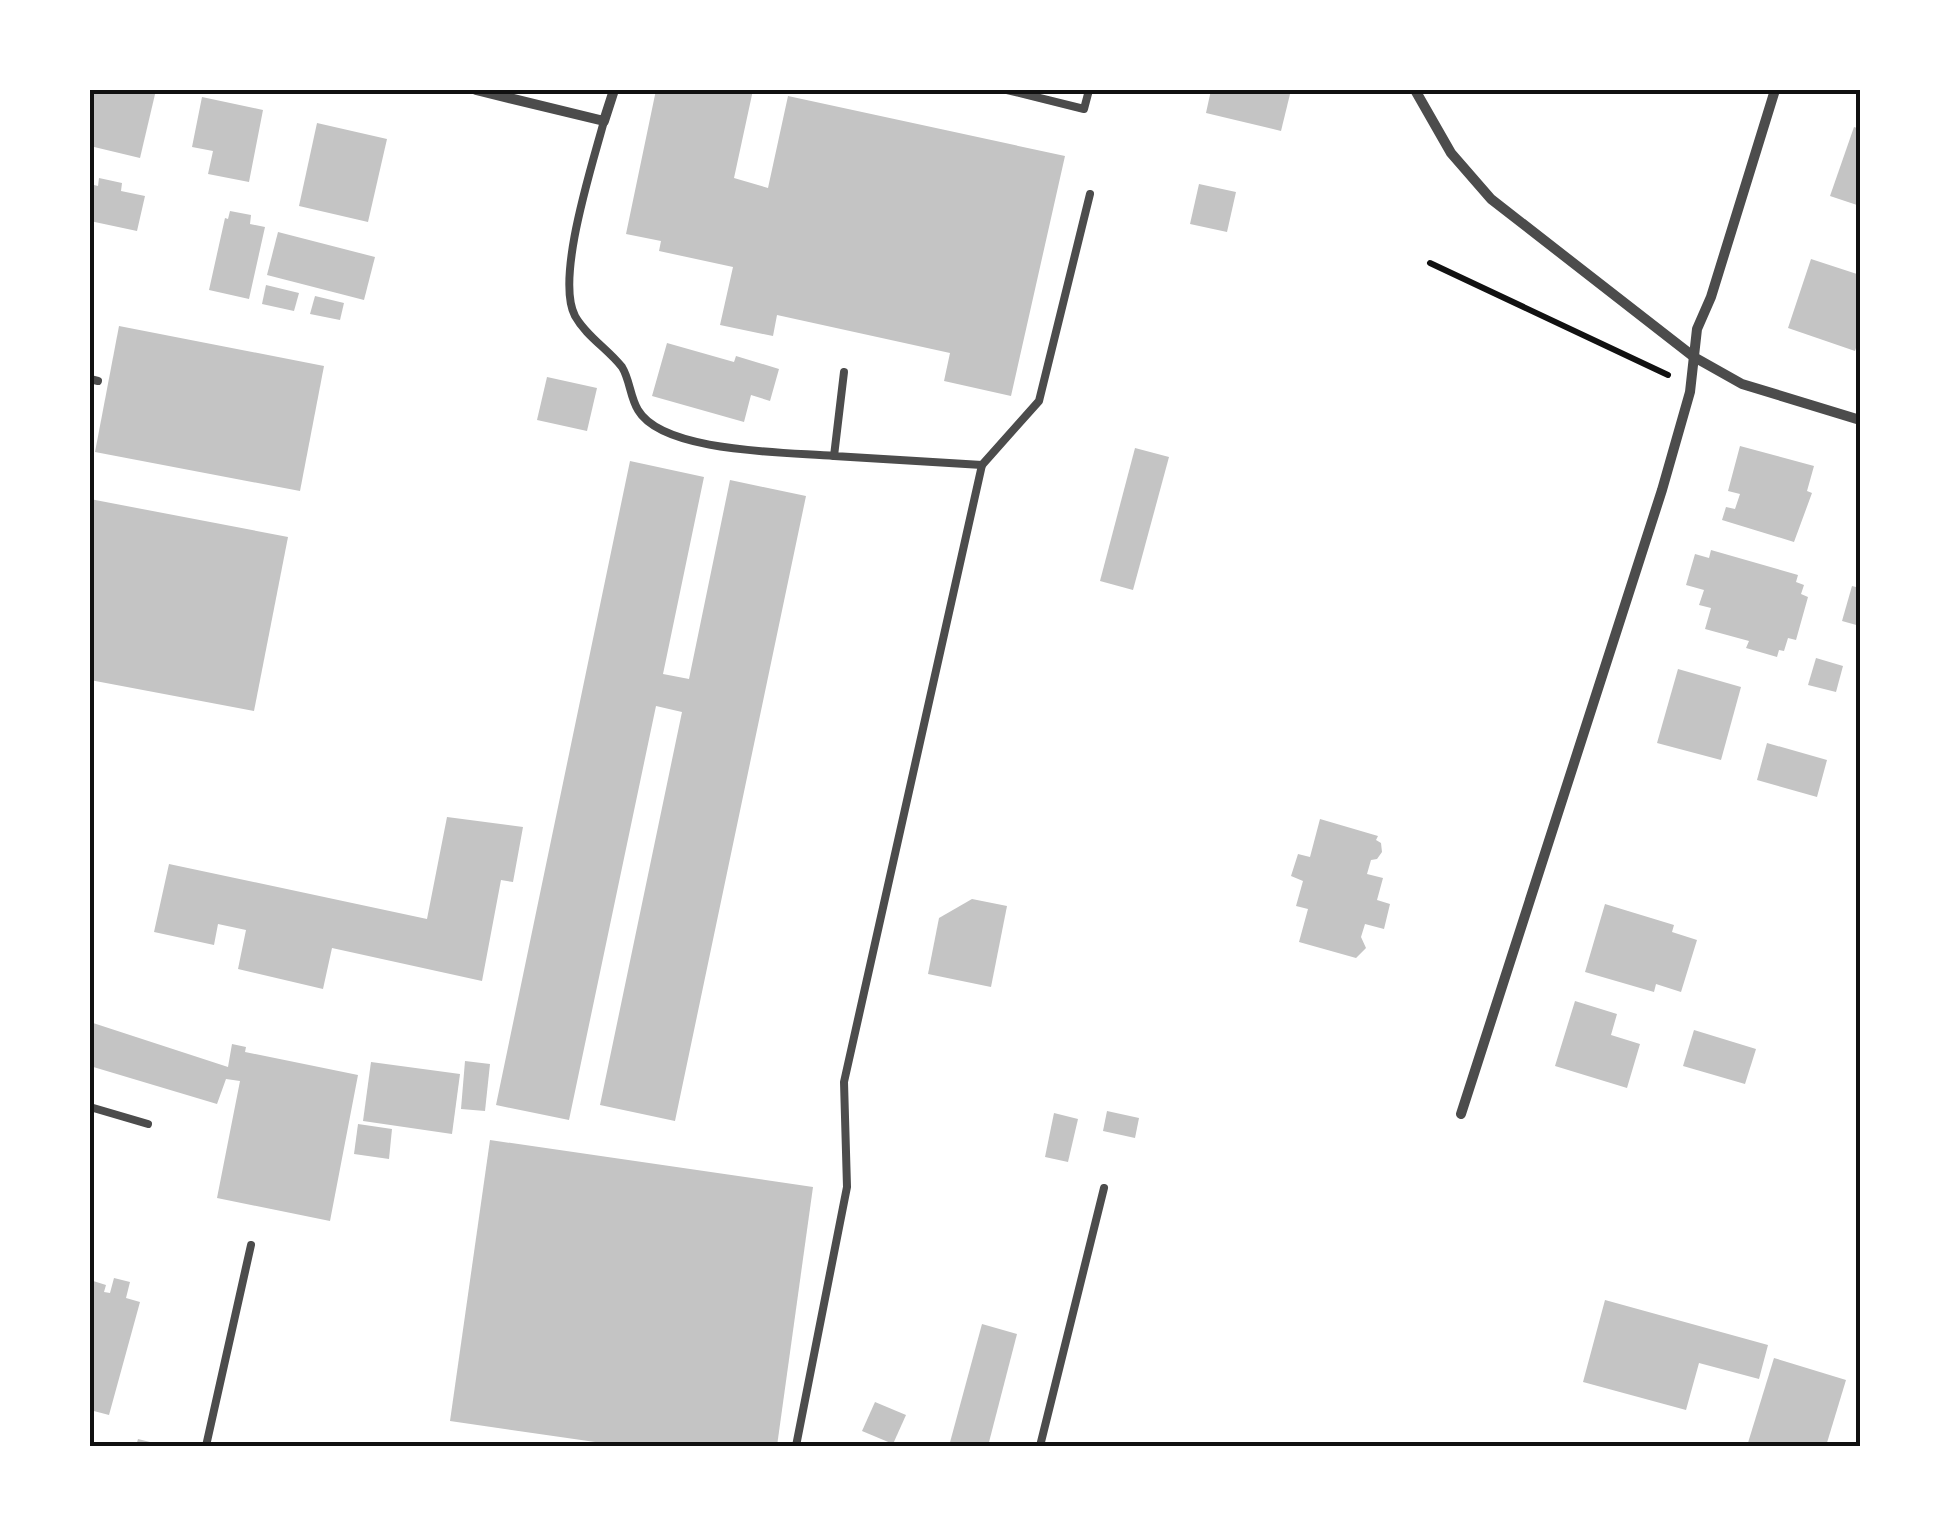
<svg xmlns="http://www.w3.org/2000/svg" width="1950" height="1536" viewBox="0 0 1950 1536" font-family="Inter,sans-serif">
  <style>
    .building { fill: #c4c4c4 }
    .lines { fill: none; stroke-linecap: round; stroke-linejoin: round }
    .path { stroke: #111; stroke-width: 6 }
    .service { stroke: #4c4c4c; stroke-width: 8 }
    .minor { stroke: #4c4c4c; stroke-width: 10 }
    .neatline { fill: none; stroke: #111; stroke-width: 4 }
  </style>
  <rect width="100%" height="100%" fill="#fff"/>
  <g class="building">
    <path d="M90 90H156L140 158 90 146Z"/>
    <path d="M656 90H753L734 178 768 188 788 96 1065 156 1011 396 944 381 950 353 777 315 773 336 720 325 733 267 659 251 661 241 626 234Z"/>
    <path d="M1211 90H1291L1281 131 1206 113Z"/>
    <path d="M202 97 263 110 249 182 208 174 213 151 192 147Z"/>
    <path d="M317 123 387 139 368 222 299 206Z"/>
    <path d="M1854 127 1860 129V206L1830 196Z"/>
    <path d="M99 178 122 183 121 191 145 196 137 231 90 221V184L98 186Z"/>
    <path d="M1199 184 1236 192 1227 232 1190 224Z"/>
    <path d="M230 211 251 215 250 224 265 227 249 299 209 290 225 218 228 219Z"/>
    <path d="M278 232 375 257 364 300 267 275Z"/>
    <path d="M1811 259 1860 275V336L1855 351 1788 328Z"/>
    <path d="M266 285 299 293 294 311 262 304Z"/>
    <path d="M315 296 344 303 340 320 310 314Z"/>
    <path d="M119 326 324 366 300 491 95 452Z"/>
    <path d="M667 343 734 362 736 356 779 369 770 401 751 395 744 422 652 396Z"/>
    <path d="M547 377 597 388 587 431 537 420Z"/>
    <path d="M1740 446 1814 466 1807 491 1812 493 1794 542 1722 520 1726 507 1735 509 1740 494 1728 491Z"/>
    <path d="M1135 448 1169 457 1133 590 1100 581Z"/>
    <path d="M630 461 704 477 663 674 689 679 730 480 806 496 675 1121 600 1105 682 712 656 706 569 1120 496 1105Z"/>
    <path d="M90 499 288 537 254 711 90 680Z"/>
    <path d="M1711 550 1798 575 1796 582 1804 585 1801 594 1808 597 1796 640 1788 638 1784 651 1779 650 1777 657 1746 648 1749 641 1705 629 1711 608 1699 605 1704 590 1686 585 1695 554 1709 558Z"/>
    <path d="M1852 586 1860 588V626L1842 621Z"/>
    <path d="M1816 658 1843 666 1836 692 1808 685Z"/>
    <path d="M1678 669 1741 687 1721 760 1657 743Z"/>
    <path d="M1767 743 1827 760 1817 797 1757 780Z"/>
    <path d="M447 817 523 827 513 882 501 880 482 981 332 948 323 989 238 969 246 930 218 924 214 945 154 932 169 864 427 919Z"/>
    <path d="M1320 819 1378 836 1376 840 1381 843 1382 852 1377 859 1371 860 1367 874 1383 878 1377 900 1390 904 1384 929 1365 924 1361 937 1366 948 1356 958 1299 942 1308 909 1296 906 1303 881 1291 876 1298 854 1310 857Z"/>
    <path d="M972 899 1007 906 991 987 928 974 939 918Z"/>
    <path d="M1605 904 1674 925 1672 932 1697 940 1681 992 1656 984 1654 992 1585 972Z"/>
    <path d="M1575 1001 1617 1014 1611 1035 1640 1044 1627 1088 1555 1066Z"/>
    <path d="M90 1022 228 1067 232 1044 246 1047 245 1052 358 1075 330 1221 217 1198 240 1081 226 1079 217 1104 90 1066Z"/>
    <path d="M1694 1030 1756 1049 1745 1084 1683 1066Z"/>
    <path d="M465 1061 490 1064 485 1111 461 1109Z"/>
    <path d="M371 1062 460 1074 452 1134 363 1121Z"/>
    <path d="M1107 1111 1139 1118 1135 1138 1103 1131Z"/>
    <path d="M1054 1113 1078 1119 1068 1162 1045 1157Z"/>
    <path d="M358 1124 392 1129 389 1159 354 1154Z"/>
    <path d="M490 1140 813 1187 777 1446H623L450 1421Z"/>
    <path d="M114 1278 130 1282 126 1298 140 1302 109 1415 90 1410V1280L106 1285 104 1292 110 1293Z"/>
    <path d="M1605 1300 1768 1345 1759 1379 1699 1363 1686 1410 1583 1382Z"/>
    <path d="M982 1324 1017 1334 988 1446H949Z"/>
    <path d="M1774 1358 1846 1380 1826 1446H1747Z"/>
    <path d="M875 1402 906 1415 893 1444 862 1431Z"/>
    <path d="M138 1439 162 1445 161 1446H136Z"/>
  </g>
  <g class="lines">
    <path class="path" d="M1430 263 1668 375"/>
    <g class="service">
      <path d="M1007 90 1084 109 1089 90"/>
      <path d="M604 121C593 163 555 278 575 316 586 336 608 349 622 367 630 380 630 397 638 410 663 453 787 452 834 456"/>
      <path d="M844 372 834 456 982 465"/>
      <path d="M90 379 98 381"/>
      <path d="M90 1107 148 1124"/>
      <path d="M206 1446 251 1245"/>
      <path d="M796 1446 847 1187 844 1082 982 465 1039 401 1090 194"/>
      <path d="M1040 1446 1104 1188"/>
    </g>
    <g class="minor">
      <path d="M476 90 604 121 614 90"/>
      <path d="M1415 90 1451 153 1491 199 1694 357 1742 384 1860 420"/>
      <path d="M1461 1114 1662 490 1690 392 1697 329 1711 297 1775 90"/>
    </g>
  </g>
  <rect width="1950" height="1536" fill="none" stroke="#ffffff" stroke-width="185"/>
  <rect x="92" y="92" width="1766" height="1352" class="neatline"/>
</svg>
